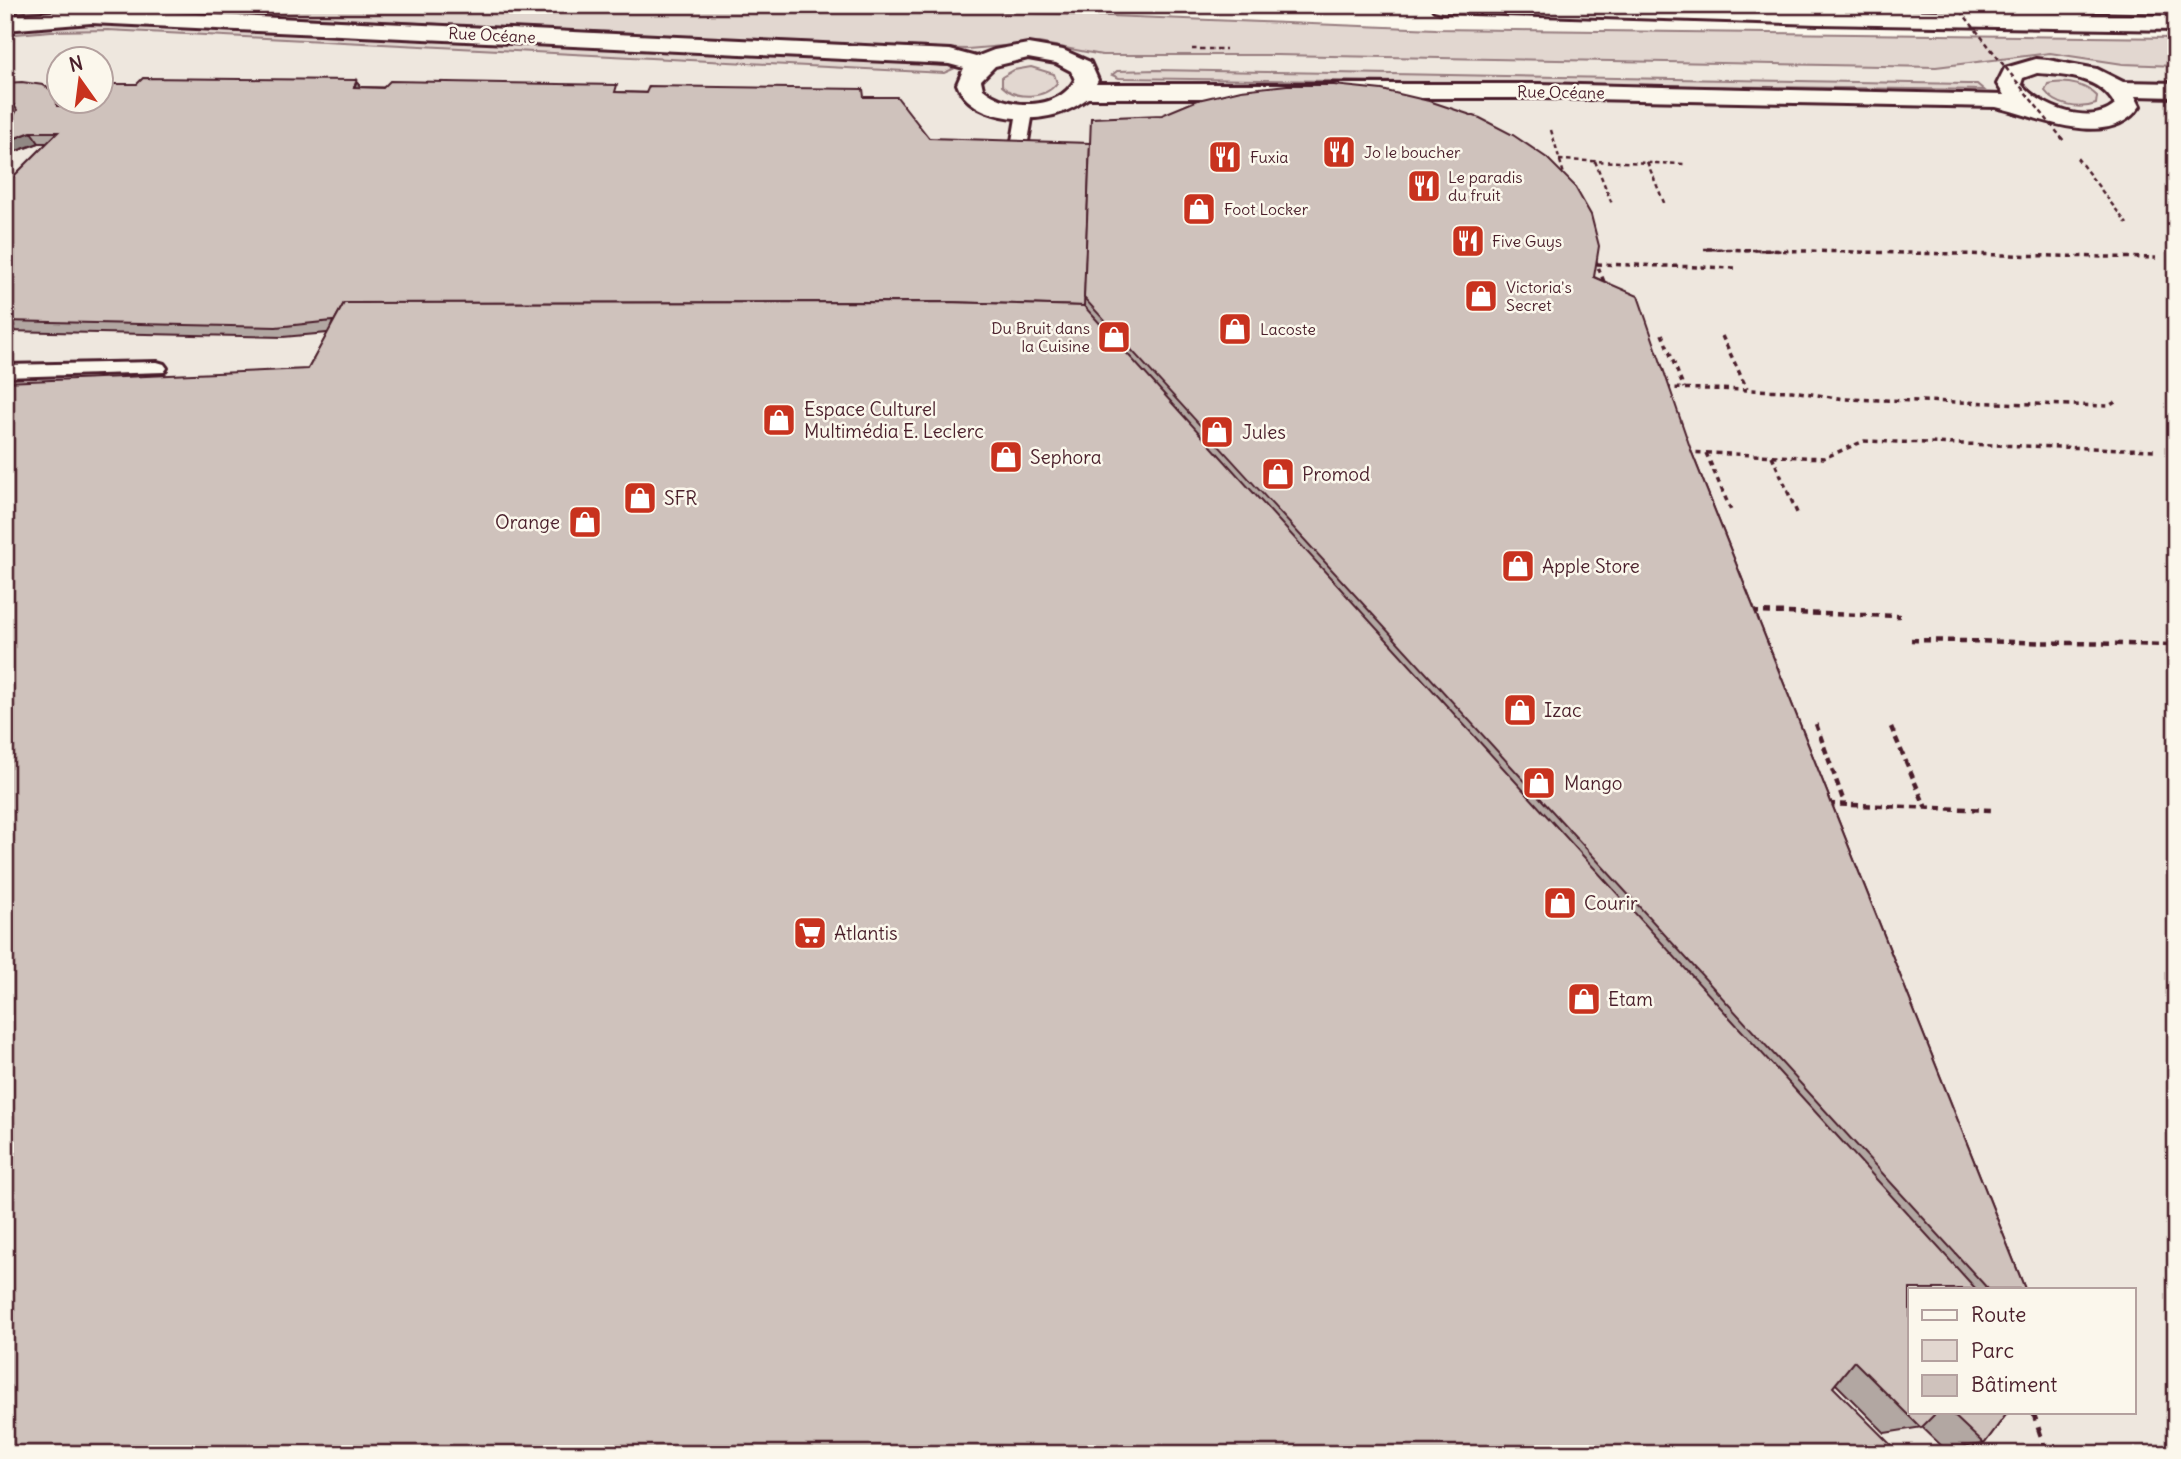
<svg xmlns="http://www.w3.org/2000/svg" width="2181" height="1459" viewBox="0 0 2181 1459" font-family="Delius,sans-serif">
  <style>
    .built { fill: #eee7de; fill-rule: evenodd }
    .green { fill: #e2d7d0; stroke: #967b7e; stroke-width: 2 }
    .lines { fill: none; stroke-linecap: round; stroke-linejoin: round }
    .lane-casing { stroke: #4a1f2b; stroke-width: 6 }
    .street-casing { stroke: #4a1f2b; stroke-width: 6 }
    .highway-casing { stroke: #4a1f2b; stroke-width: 6 }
    .path-far3 { stroke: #4a1f2b; stroke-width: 2.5; stroke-dasharray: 4.5 3.5; stroke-linecap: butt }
    .path-far2 { stroke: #4a1f2b; stroke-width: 3.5; stroke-dasharray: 5 4.5; stroke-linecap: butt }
    .path-far1 { stroke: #4a1f2b; stroke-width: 4.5; stroke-dasharray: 7 5; stroke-linecap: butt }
    .path { stroke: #4a1f2b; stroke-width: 5; stroke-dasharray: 9 7; stroke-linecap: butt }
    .lane { fill: #fbf7ec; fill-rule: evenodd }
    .street { fill: #fbf7ec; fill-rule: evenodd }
    .highway { fill: #fbf7ec; fill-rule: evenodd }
    .path-bridge { stroke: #4a1f2b; stroke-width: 2.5; stroke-dasharray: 4.5 3.5; stroke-linecap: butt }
    .wall { fill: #b2a7a2; stroke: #4a1f2b; stroke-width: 2 }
    .shaded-wall { fill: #918884; stroke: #4a1f2b; stroke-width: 2 }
    .building { fill: #cfc2bc; stroke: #4a1f2b; stroke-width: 2 }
    .labels { text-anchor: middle; stroke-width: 5; stroke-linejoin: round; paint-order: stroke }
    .far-street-label { font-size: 16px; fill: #4a1f2b; stroke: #fbf7ec }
    .far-poi-label { font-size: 16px; fill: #4a1f2b; stroke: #fbf7ec; text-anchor: start }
    .poi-label { font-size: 19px; fill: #4a1f2b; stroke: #fbf7ec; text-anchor: start }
  </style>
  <rect width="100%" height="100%" fill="#fbf7ec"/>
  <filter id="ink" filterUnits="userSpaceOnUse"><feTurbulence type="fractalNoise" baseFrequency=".0143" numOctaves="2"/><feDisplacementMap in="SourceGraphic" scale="14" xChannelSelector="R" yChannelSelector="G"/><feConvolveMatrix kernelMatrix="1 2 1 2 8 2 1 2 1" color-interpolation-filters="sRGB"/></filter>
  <g filter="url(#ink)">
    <path class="built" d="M123 7 917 48 968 49 1039 43 1102 55H1277L1936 67 2050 53 2123 64 2176 66V1454H5V14L33 10ZM60 60H102V102H60ZM1910 1289H2134V1412H1910Z"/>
    <g class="green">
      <path d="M5 5H834L1436 29 2176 38V66L2123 64 2050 53 1936 67 1277 55H1102L1039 43 968 49 917 48 123 8 33 10 5 14Z"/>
      <path d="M64 24H117L885 61 949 66 953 69 944 73 108 30 51 31 5 35V30Z"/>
      <path d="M1031 67 1054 74 1057 83C1045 99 1016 100 1002 86V77L1014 70Z"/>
      <path d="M1157 70 1967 84H1977L1984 90 1119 78 1112 75 1117 71Z"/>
      <path d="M2053 83C2069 81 2086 85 2097 96L2096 104C2079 110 2056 106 2045 91L2048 84Z"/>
    </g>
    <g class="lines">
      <defs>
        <g id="lane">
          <path d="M1025 107 1033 112 1027 147 1019 152 1011 147 1017 112Z"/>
          <path d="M157 362 164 364 167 368 164 372 5 377V365Z"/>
        </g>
        <path id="street" d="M91 9 950 50 976 57 994 50 1028 44 1063 50 1090 62 1098 80 1096 84H1539L2004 95 1997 84 2005 68 2036 59 2048 60 2097 69 2123 82 2176 83V97L2135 96 2140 106C2109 151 2039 117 1996 107L1539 98H1088C1074 108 1060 115 1043 117 1015 122 968 115 957 84L964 68 949 64 91 23 5 30V16ZM1028 58 1056 63 1071 71 1075 80C1058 111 1008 110 983 89L981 80 995 66ZM2037 73C2065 75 2101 77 2115 105 2090 127 2040 107 2021 84L2023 78Z"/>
        <path id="highway" d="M1431 5H1659L2176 16V30L1818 24 1442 12 1434 10Z"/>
      </defs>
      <use href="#lane" class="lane-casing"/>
      <use href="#street" class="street-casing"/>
      <use href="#highway" class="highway-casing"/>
      <g class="path-far3">
        <path d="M1192 49H1226"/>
        <path d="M1551 130 1565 178"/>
        <path d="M2077 158 2127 224"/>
        <path d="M1559 160 1686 164"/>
        <path d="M1595 161 1612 204"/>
        <path d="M1647 162 1665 205"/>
        <path d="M1704 249 1794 251"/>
      </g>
      <g class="path-far2">
        <path d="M1707 249 2156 258"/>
        <path d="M1595 259 1606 287"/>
        <path d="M1597 264 1736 268"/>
        <path d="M1662 334 1684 388"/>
        <path d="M1722 336 1747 389"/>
        <path d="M1666 388 1792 391 1844 399 2109 406 2117 401"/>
        <path d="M1687 452 1824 458 1864 441 2156 450"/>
        <path d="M1706 453 1732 513"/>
        <path d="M1772 456 1798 515"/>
      </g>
      <g class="path-far1">
        <path d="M1752 612 1900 616"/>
        <path d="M1911 640 2176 645"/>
        <path d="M1816 724 1845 805"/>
        <path d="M1891 727 1926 808"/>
        <path d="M1828 804 1991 810"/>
      </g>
      <path class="path" d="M2033 1412 2047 1454"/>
      <use href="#lane" class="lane"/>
      <use href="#street" class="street"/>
      <use href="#highway" class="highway"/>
      <path class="path-bridge" d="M1956 5 2064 141"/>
    </g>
    <path class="wall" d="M5 83 56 93 60 98V102L63 103 64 106H84L361 87 864 97 929 138 1594 277 1692 453 2025 1289H1910V1412H2008L1984 1444 1945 1449 1922 1427 1885 1433 1836 1384 308 369 328 333 283 337 5 331V185L47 143H39L5 155V122L13 117 15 114 5 112Z"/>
    <g class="shaded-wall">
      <path d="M357 80 362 91 354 87Z"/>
      <path d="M56 93 60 98V102H62L63 103 65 116 57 106Z"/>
      <path d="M31 132 39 143 5 155V142Z"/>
    </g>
    <g class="building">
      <path d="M143 78 357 80 354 87 383 88 390 81 617 85 615 92 646 93 649 86 863 89 864 97H897L929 138 1090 143 1084 306 945 302 344 303 331 327 333 321 276 327 5 321V185L58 132H31L5 142V122L13 117 17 110 14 105 5 104V83L22 82 43 85 56 93 57 106H84L89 102H102V88L106 84H137Z"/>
      <path d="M1287 85H1334L1382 90 1429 101 1480 118 1513 135 1547 158 1574 185 1591 215 1599 246 1594 277 1638 296 1692 453 2025 1289H1988L1084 298 1091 118 1162 115 1198 100 1241 90Z"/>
      <path d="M945 302 1084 306 1976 1289H1910V1412H1937L1921 1428 1854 1361 1833 1387 1897 1451 1898 1454H5V382L308 369 344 303Z"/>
      <path d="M1950 1412H2008L1984 1444Z"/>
    </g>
  </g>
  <defs>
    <symbol id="restaurant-square" viewBox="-11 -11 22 22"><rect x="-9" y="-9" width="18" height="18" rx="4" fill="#c8321e" stroke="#fbf7ec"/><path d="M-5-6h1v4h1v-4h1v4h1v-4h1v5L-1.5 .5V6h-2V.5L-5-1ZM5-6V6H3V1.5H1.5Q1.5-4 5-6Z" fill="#fff"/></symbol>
    <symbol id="shop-square" viewBox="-11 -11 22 22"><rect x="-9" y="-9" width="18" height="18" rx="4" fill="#c8321e" stroke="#fbf7ec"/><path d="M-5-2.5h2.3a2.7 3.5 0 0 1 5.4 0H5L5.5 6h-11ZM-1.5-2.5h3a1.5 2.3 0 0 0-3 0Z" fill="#fff"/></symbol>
    <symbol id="supermarket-square" viewBox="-11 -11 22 22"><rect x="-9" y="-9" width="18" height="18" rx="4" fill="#c8321e" stroke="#fbf7ec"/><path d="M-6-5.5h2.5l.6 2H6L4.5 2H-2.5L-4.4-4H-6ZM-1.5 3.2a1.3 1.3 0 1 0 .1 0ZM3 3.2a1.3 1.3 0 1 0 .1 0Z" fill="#fff"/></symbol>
  </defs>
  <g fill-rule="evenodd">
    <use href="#restaurant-square" x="1320" y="133" width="38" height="38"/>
    <use href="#restaurant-square" x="1206" y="138" width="38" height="38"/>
    <use href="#restaurant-square" x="1405" y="167" width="38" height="38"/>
    <use href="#shop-square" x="1180" y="190" width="38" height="38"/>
    <use href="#restaurant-square" x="1449" y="222" width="38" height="38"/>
    <use href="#shop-square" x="1462" y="277" width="38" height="38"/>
    <use href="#shop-square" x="1216" y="310" width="38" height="38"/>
    <use href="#shop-square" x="1095" y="318" width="38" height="38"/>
    <use href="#shop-square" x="760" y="401" width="38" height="38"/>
    <use href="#shop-square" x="1198" y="413" width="38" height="38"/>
    <use href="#shop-square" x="987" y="438" width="38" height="38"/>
    <use href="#shop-square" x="1259" y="455" width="38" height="38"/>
    <use href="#shop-square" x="621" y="479" width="38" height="38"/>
    <use href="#shop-square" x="566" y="503" width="38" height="38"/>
    <use href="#shop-square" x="1499" y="547" width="38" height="38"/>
    <use href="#shop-square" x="1501" y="691" width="38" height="38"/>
    <use href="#shop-square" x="1520" y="764" width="38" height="38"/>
    <use href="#shop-square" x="1541" y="884" width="38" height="38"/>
    <use href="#supermarket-square" x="791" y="914" width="38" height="38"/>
    <use href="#shop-square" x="1565" y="980" width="38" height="38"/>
  </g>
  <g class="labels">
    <g class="far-street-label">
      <text transform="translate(492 35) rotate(3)" y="6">Rue Océane</text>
      <text transform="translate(1561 92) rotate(1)" y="6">Rue Océane</text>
    </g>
    <g class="far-poi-label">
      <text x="1364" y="158">Jo le boucher</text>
      <text x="1250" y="163">Fuxia</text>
      <text x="1448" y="183">Le paradis<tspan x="1448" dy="18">du fruit</tspan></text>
      <text x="1224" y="215">Foot Locker</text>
      <text x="1492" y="247">Five Guys</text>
      <text x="1506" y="293">Victoria's<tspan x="1506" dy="18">Secret</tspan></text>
      <text x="1090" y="334" text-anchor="end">Du Bruit dans<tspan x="1090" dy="18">la Cuisine</tspan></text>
      <text x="1260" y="335">Lacoste</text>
    </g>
    <g class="poi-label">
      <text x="804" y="416">Espace Culturel<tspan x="804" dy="22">Multimédia E. Leclerc</tspan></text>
      <text x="1242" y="439">Jules</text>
      <text x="1030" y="464">Sephora</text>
      <text x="1302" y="481">Promod</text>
      <text x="664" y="505">SFR</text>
      <text x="560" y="529" text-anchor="end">Orange</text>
      <text x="1542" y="573">Apple Store</text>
      <text x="1544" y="717">Izac</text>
      <text x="1564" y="790">Mango</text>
      <text x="1584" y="910">Courir</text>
      <text x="834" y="940">Atlantis</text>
      <text x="1608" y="1006">Etam</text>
    </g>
  </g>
  <rect width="2181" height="1459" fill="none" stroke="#fbf7ec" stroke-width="28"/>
  <rect x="14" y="14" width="2153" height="1431" fill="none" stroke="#4a1f2b" stroke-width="2.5" filter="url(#ink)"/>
  <rect x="1908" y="1288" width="228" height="126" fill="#fbf7ec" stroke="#b4a19f" stroke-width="2"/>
  <rect x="1922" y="1310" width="35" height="10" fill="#fbf7ec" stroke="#b4a19f" stroke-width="2"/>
  <text x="1971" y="1322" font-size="21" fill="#4a1f2b">Route</text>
  <rect x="1922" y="1340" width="35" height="21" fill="#e2d7d0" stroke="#b4a19f" stroke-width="2"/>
  <text x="1971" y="1358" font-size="21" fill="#4a1f2b">Parc</text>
  <rect x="1922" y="1375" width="35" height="21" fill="#cfc2bc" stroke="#b4a19f" stroke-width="2"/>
  <text x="1971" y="1392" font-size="21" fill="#4a1f2b">Bâtiment</text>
  <g transform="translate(80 80) rotate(346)"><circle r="33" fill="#fbf7ec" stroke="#b4a19f" stroke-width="2"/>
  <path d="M0-5L12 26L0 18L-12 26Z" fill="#c8321e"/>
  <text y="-10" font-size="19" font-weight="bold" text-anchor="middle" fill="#4a1f2b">N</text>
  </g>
</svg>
